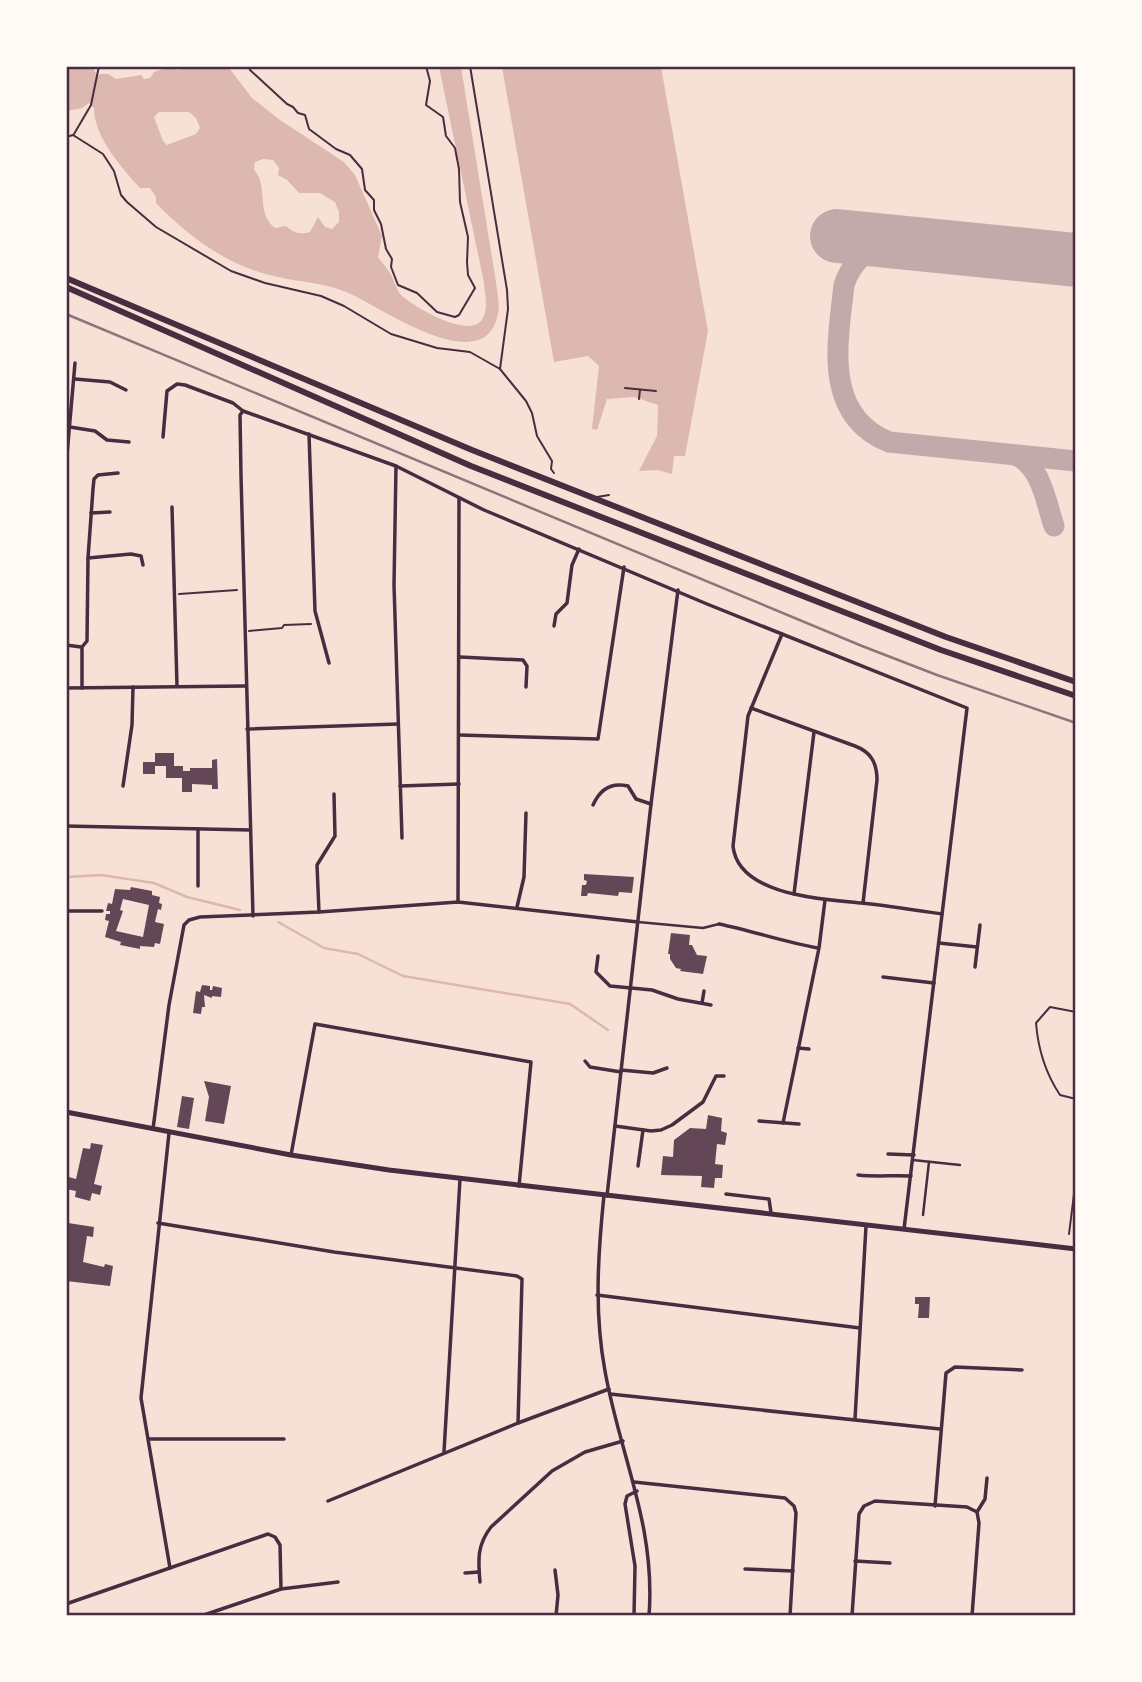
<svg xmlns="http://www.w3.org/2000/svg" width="1142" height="1682" viewBox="0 0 1142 1682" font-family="'Fira Sans Condensed',sans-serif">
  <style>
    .water { fill: #dcb8b0; fill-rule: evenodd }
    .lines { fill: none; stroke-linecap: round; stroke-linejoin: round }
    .stream { stroke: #dcb8b0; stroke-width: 2.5 }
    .taxiway { stroke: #c3aaaa; stroke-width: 21 }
    .runway { stroke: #c3aaaa; stroke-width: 54 }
    .building { fill: #644757; fill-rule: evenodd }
    .path { stroke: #4a2c40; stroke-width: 2 }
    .service { stroke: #4a2c40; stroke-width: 2 }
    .pedestrian { stroke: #4a2c40; stroke-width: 2.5 }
    .minor { stroke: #4a2c40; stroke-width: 3.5 }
    .secondary { stroke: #4a2c40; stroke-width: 5 }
    .trunk { stroke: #4a2c40; stroke-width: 6 }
    .rail { stroke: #8f747c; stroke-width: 2.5 }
    .neatline { fill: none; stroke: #4a2c40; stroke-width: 2.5 }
  </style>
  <rect width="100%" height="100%" fill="#f7e1d7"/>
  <g class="water">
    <path d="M182 66 229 68 252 98 280 120 344 162 355 175 382 236 378 257C382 263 388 269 391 275 395 282 396 289 401 295 414 307 467 338 481 321 489 311 485 294 484 283L439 67H461L496 282C497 292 500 304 498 314 484 383 377 304 346 292 325 283 300 282 278 277 229 267 190 238 156 203V197L150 188H140C121 167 94 137 94 108L89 103 82 108 67 111 66 67H88L93 68 98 76 100 74H108L116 79 141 75 144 79 150 78 154 72 169 67 179 70ZM159 112H189L196 118 200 128 196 134 167 145 163 141 154 117ZM263 159 273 160 279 168 278 175 287 180 299 193H320L335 202 339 212V222L332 229 325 227 318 217 310 232C300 235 294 233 286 226L275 228C255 212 269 185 254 170L255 162Z"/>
    <path d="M502 67H661L708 331 685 456H674L672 474 657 470 639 471 657 436 658 405 634 397 607 399 597 430 592 429 599 366 588 356 554 362Z"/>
  </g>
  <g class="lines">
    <g class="stream">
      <path d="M66 877 101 875 154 883 187 897 240 910"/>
      <path d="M278 922 324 948 358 954 403 976 570 1004 608 1030"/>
    </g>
    <g class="taxiway">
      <path d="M897 242C870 247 853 258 844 285 838 341 822 415 889 442L1076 461"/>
      <path d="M1015 455C1041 465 1046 502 1054 526"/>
    </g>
    <path class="runway" d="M837 236 1076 260"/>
  </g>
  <g class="building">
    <path d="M155 753H174V766H183V771H190V768H212V760L217 759 218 789H212V785L192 784V792H182V778H166V766H155V774H143V762H155Z"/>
    <path d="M584 874 634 877 632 893 619 892 618 896 588 893 587 896H581L582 885H586L587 881 584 880Z"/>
    <path d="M131 887 152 891V895L160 897 159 903 162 904 161 910 158 909 155 922 164 924 160 944 155 943 154 947 140 946V949L120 945 121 942 105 937 109 921 105 920 106 914H110V911H106L108 903 112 904 115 889 130 890ZM123 899 149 905 143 937 116 931 123 911 120 910Z"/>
    <path d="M671 933 690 935 689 945H692L697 955 707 956 703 974 680 971 681 969 676 968 670 959V954H668Z"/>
    <path d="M202 985 210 986V990H212L213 986 222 988 221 997 212 996V998L204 995 205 1007H202L201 1014 193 1013 196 991 200 992Z"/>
    <path d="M204 1081 231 1086 224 1124 205 1121 209 1097Z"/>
    <path d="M182 1096 194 1098 189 1129 177 1127Z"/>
    <path d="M708 1115 722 1118 721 1131 727 1133 725 1145 717 1144 715 1164 723 1165 722 1178H715L714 1188 701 1187 702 1176 661 1175 663 1156 673 1157 674 1140 690 1128 706 1129Z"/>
    <path d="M91 1143 103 1145 94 1184 102 1186 100 1195 92 1193 90 1201 75 1197 76 1191 66 1189V1186L69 1177 76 1179 83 1148 90 1149Z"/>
    <path d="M68 1223 94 1227 93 1237 87 1236 83 1262 104 1267 105 1264 113 1266 110 1286 66 1281Z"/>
    <path d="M915 1297H930L929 1318H918L919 1304H915Z"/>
  </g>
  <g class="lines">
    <g class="path">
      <path d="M249 66 250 70 287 104 293 107 298 113 305 115 309 129 336 149 350 155 362 169 365 190 374 200V210L381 224 386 249 392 259 391 267 398 285 417 293 437 312 455 317 459 315 475 288 468 275 467 262 468 237 460 202 459 169 455 148 446 136 443 117 426 105 430 81 426 66"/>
      <path d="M74 134 91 105 99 66"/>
      <path d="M66 137 73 135 103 154 114 171 121 195 127 202 156 227 231 271 265 283 321 296 344 306 391 334 437 348 470 352 500 369 508 309 507 290 470 66"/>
      <path d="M500 369 526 401 532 413 537 436 552 461 551 469 554 473"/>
      <path d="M625 388 656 391"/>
      <path d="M639 399 640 390"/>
      <path d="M179 594 237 590"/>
      <path d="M249 631 282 628 284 625 311 624"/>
      <path d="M1076 1012 1050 1007 1036 1023C1038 1048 1046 1074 1060 1095L1076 1099"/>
      <path d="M1069 1234 1076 1178"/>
    </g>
    <path class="service" d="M597 497 609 495"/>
    <g class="pedestrian">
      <path d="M638 922 703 928 719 924"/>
      <path d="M913 1160 960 1165"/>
      <path d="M923 1215 929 1162"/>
    </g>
    <g class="minor">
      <path d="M75 379 110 382 126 390"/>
      <path d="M243 411 240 415 241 476 253 916"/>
      <path d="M70 427 95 431 107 440 129 442"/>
      <path d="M309 434 315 611 329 663"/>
      <path d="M163 437 167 391 177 384 185 385 233 403 243 411 396 466 484 510 707 604 967 708 904 1229"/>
      <path d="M66 466 75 363"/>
      <path d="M396 466 394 585 402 838"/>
      <path d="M172 507 177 686"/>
      <path d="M91 513 110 512"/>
      <path d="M88 558 131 554 141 556 143 565"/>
      <path d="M554 626 556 614 567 603 572 565 579 549"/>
      <path d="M782 634 748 716 733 846C738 896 824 899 862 903 889 906 915 910 942 914"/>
      <path d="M66 645 81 647"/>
      <path d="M460 657 523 660 527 666 526 687"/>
      <path d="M66 688 245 686"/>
      <path d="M82 688V647L87 641 88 558 93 489 94 479 98 475 118 473"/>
      <path d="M751 708 855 746C871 752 877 763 877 780L863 903"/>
      <path d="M247 729 398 724"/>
      <path d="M459 735 598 739 624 567"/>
      <path d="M123 786 132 725 133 687"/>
      <path d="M400 786 459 784"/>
      <path d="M593 805C600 789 611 782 628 786L636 799 651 804"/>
      <path d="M66 826 250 830"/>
      <path d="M198 886V829"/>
      <path d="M794 894 814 732"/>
      <path d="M458 901 459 498"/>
      <path d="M517 907 524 877 526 813"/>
      <path d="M66 911H102"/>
      <path d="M319 912 317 865 335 836 334 794"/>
      <path d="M719 924C753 931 784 942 818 948"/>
      <path d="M939 943 977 947"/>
      <path d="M598 956 596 972 610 986 652 990 678 999 711 1005"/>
      <path d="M975 967 980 925"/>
      <path d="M883 977 934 983"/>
      <path d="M702 1003 704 991"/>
      <path d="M798 1048 809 1049"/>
      <path d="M585 1061 590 1067 621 1072"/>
      <path d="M621 1070 653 1073 667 1068"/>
      <path d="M759 1121 799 1124"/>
      <path d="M783 1123 819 948 825 900"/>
      <path d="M615 1126 651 1131 661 1130 672 1125 703 1102 716 1076H724"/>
      <path d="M153 1129 169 1005 184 925 189 920 200 917 319 912 458 902 638 922"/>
      <path d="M169 1133 141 1398 170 1568"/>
      <path d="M888 1154 914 1155"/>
      <path d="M291 1155 315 1024 531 1062 519 1186"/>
      <path d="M638 1166 643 1130"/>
      <path d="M858 1175C877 1177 893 1175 911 1176"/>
      <path d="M726 1194 769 1199 771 1213"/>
      <path d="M604 1195C598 1254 594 1312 605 1371 620 1456 656 1525 649 1616"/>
      <path d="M607 1196 651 804 678 590"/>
      <path d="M158 1223 334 1252 517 1276 522 1279 518 1423"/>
      <path d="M597 1295 860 1328"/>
      <path d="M610 1394 940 1429"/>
      <path d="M855 1419 866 1226"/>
      <path d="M149 1439H284"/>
      <path d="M444 1452 460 1179"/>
      <path d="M634 1482 785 1498 794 1506 796 1513 790 1616"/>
      <path d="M328 1501 518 1423 609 1389"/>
      <path d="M935 1506 946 1373 955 1367 1022 1370"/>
      <path d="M977 1512 985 1499 987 1478"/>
      <path d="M855 1561 890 1563"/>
      <path d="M745 1569 793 1571"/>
      <path d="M555 1570 558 1595 556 1616"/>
      <path d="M465 1573 479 1572"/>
      <path d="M480 1582C478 1560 477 1545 491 1527L552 1471 585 1452 623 1441"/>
      <path d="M66 1604 268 1534 275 1537 280 1545 281 1589"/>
      <path d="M201 1616 281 1589 338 1582"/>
      <path d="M634 1616 635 1566 625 1504 627 1496 637 1491"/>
      <path d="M852 1616 859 1514 864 1506 875 1501 967 1507 977 1512 979 1523 972 1616"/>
    </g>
    <path class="secondary" d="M66 1112 291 1155 389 1170 1076 1249"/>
    <g class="trunk">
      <path d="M66 278 472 450 946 637 1076 682"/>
      <path d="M66 287 471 466 941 650 1076 696"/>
    </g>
    <path class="rail" d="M66 314 862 646 937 675 1076 723"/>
  </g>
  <rect width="1142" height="1682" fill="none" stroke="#fffaf5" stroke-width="136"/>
  <rect x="68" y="68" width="1006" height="1546" class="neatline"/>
</svg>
